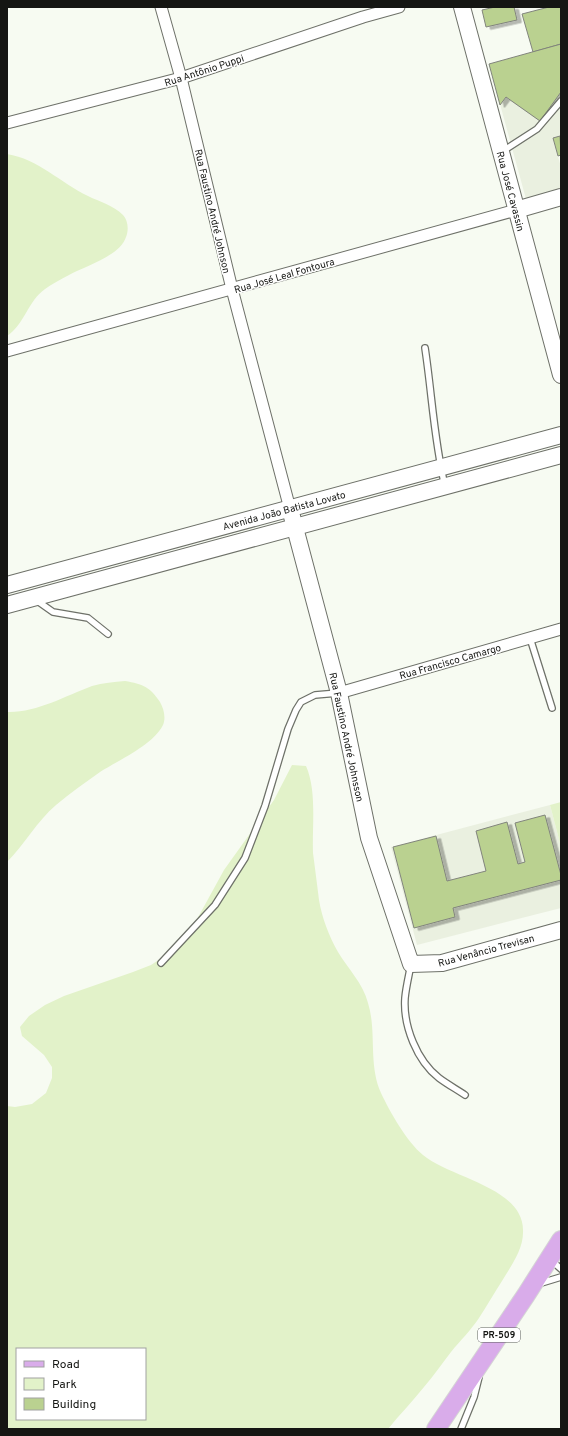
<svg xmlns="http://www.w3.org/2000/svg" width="568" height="1436" viewBox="0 0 568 1436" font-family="Overpass,sans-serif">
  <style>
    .built { fill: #eaf0e0 }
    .green { fill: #e2f2c9; fill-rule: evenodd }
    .building { fill: #bad190; stroke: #81847c; filter: url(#shadow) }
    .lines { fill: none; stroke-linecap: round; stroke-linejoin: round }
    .lane-casing { stroke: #6e7169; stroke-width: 8 }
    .street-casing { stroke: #6e7169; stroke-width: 13 }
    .secondary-casing { stroke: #6e7169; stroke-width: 18 }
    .primary-casing { stroke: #d5d5d5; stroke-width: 20 }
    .lane { stroke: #fff; stroke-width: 5.5 }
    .street { stroke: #fff; stroke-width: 11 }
    .secondary { stroke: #fff; stroke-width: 16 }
    .primary { stroke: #d9acea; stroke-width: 18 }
    .labels { text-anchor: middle; stroke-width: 3; stroke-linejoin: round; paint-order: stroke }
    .shield { fill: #fff; stroke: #5b5c5a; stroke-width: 1 }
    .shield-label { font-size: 9px; font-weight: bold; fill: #151613 }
    .street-label { font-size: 10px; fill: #151613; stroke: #fff }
  </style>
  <defs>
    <filter id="shadow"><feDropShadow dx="4.5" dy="2.5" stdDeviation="0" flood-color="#0004"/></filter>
  </defs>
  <rect width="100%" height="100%" fill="#f7fbf2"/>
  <g class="built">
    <path d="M561 44V136L553 139 561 167V189L526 199 489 64Z"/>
    <path d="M550 805 561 847V908L417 945 391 847Z"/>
  </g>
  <g class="green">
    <path d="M7 154C38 159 61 183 88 196 100 202 113 205 123 215 128 220 129 230 126 237 120 256 85 266 69 275 61 279 52 284 45 289 28 301 24 325 7 336Z"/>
    <path d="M125 681C143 684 150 687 160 702 164 709 166 718 163 725 153 745 119 760 100 772 86 782 70 793 56 805 37 821 25 844 7 862V712C36 713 65 696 92 686 103 683 114 682 125 681Z"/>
    <path d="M292 765 306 766C317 791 312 825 313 853 315 868 317 884 319 900 322 918 329 936 338 952 348 969 363 983 368 1003 377 1032 368 1064 381 1093 390 1112 407 1142 423 1155 450 1178 523 1187 523 1230 524 1249 511 1266 502 1281 494 1293 487 1306 479 1318 471 1330 460 1341 451 1352 442 1364 434 1375 424 1387 413 1401 400 1414 388 1429H10L7 1428V1106L15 1107 32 1104 46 1093 52 1078V1067L44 1055 22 1036 20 1027 29 1016 45 1005 64 996 133 972 151 965 178 947 190 932 224 870 274 800ZM17 1349H145V1419H17Z"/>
    <path d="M561 802V847L550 805Z"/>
  </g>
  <g class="building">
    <path d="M495 7H514L517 20 486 27 482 10Z"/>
    <path d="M549 7H561V44L533 52 522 14Z"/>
    <path d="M561 44V92L540 121 506 97 500 105 489 64Z"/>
    <path d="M560 136 561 155 558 156 553 138Z"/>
    <path d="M545 815 561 875V880L453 908 455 917 414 928 393 847 436 836 447 881 486 871 476 831 507 822 518 864 525 862 515 823Z"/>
  </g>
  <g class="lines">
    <defs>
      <g id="lane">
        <path d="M503 151 537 129 561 101"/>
        <path d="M425 348C432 394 434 441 445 486"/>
        <path d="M36 600 53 612 88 618 108 634"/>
        <path d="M530 638 552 708"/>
        <path d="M161 963 215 905 245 858 265 806 288 729 296 710 301 702 315 695 338 693"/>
        <path d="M411 964C409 975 406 987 405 998 403 1026 417 1061 439 1078 447 1084 456 1089 465 1095"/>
        <path d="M551 1260 561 1269"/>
        <path d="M538 1284 561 1277"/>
        <path d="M461 1429 474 1397 479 1377"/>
      </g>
      <g id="street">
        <path d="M161 7 181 78 232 289 290 509"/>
        <path d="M7 123 181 78 363 17 399 7"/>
        <path d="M7 351 516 210"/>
        <path d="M339 693 561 629"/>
      </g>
      <g id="secondary">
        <path d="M462 7 561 375"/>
        <path d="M516 210 561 197"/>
        <path d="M290 509 339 693 369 838 411 964 442 963 561 930"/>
        <path d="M7 585 561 435"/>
        <path d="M7 605 561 455"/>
      </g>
      <path id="primary" d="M436 1429 526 1295 561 1240"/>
    </defs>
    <use href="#lane" class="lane-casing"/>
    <use href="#street" class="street-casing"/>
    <use href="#secondary" class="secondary-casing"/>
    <use href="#primary" class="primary-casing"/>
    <use href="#lane" class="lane"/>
    <use href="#street" class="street"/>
    <use href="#secondary" class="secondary"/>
    <use href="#primary" class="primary"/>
  </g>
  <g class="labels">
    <rect class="shield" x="478" y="1328" width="42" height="14" rx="3"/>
    <g class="shield-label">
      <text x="499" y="1338">PR-509</text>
    </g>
    <g class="street-label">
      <text transform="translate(204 70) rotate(-18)" y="4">Rua Antônio Puppi</text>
      <text transform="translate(511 191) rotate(75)" y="4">Rua José Cavassin</text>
      <text transform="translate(213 211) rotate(77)" y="4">Rua Faustino André Johnson</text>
      <text transform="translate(284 275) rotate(-16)" y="4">Rua José Leal Fontoura</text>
      <text transform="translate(284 510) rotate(-15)" y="4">Avenida João Batista Lovato</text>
      <text transform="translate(450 661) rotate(-16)" y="4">Rua Francisco Camargo</text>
      <text transform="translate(347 737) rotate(78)" y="4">Rua Faustino André Johnsson</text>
      <text transform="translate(486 950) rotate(-15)" y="4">Rua Venâncio Trevisan</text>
    </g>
  </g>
  <rect width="568" height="1436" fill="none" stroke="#151613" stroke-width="16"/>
  <rect x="16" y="1348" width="130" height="72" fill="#ffffff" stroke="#a1a2a1"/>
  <rect x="24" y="1361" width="20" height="6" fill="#d9acea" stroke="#a1a2a1"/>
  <text x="52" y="1368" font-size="12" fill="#151613">Road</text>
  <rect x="24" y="1378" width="20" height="12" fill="#e2f2c9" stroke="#a1a2a1"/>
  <text x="52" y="1388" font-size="12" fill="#151613">Park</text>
  <rect x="24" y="1398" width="20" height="12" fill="#bad190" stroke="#a1a2a1"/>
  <text x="52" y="1408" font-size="12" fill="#151613">Building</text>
</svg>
